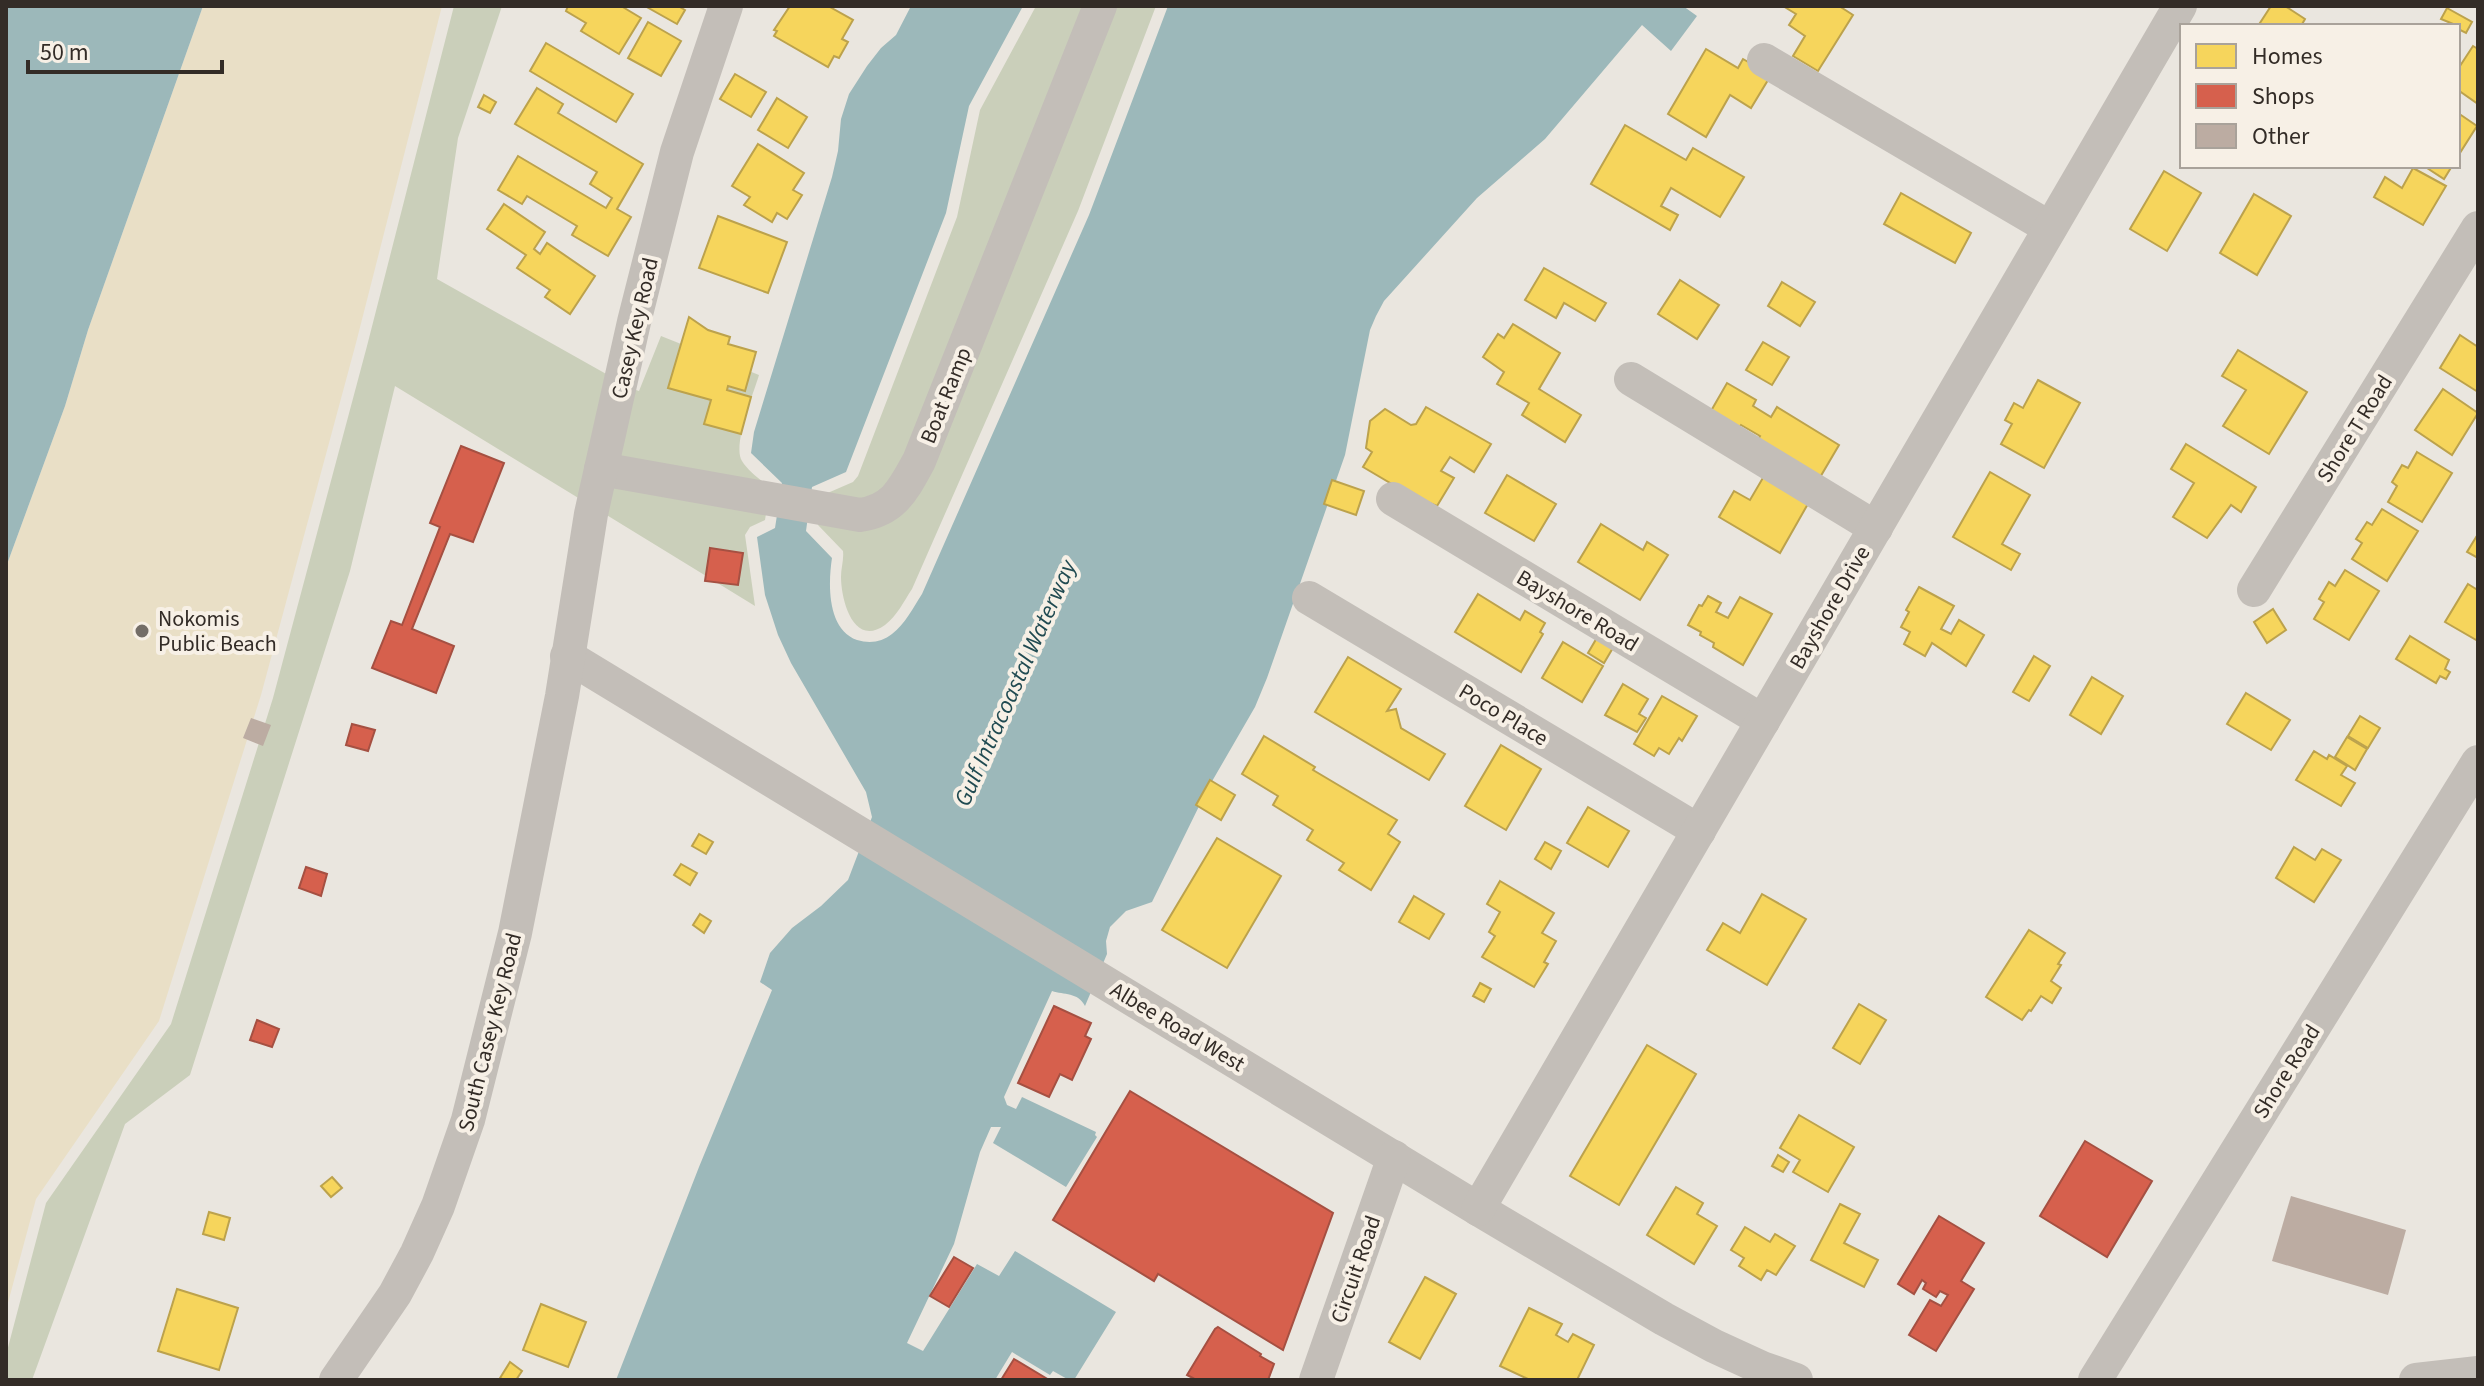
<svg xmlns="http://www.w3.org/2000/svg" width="2484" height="1386" viewBox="0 0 2484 1386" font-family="'Source Sans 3',sans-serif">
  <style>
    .green { fill: #cacfba }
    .sand { fill: #e9dfc6 }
    .water { fill: #9cb8ba }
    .homes { fill: #f6d55c; stroke: #bca24c; stroke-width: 2 }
    .shops { fill: #d6604d; stroke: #a55042; stroke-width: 2 }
    .building { fill: #bcaca2 }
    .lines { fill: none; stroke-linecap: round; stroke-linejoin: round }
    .minor { stroke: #c3beb8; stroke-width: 34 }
    .poi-dot { fill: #736d67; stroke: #f7f0e6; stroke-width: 3 }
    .labels { text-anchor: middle; stroke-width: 8; stroke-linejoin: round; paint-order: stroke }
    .street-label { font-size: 22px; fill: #332c27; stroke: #f7f0e6 }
    .poi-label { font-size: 22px; fill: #332c27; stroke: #f7f0e6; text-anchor: start }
    .water-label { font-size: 24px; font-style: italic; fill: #204a51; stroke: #f7f0e6 }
  </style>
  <rect width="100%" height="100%" fill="#eae6df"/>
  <g class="green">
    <path d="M454 6H502L458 138 437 279 608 375 580 499 395 386 350 571 190 1075 125 1124 32 1380H6V1355L46 1203 171 1024 273 698 367 346Z"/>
    <path d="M1036 6H1156L1078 211 912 589C904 601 897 616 885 625 853 648 841 599 841 577 841 568 844 560 843 551L818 525 823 495 853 482 858 476 957 217 980 110Z"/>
    <path d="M661 336 759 375C754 392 732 446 742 461 748 471 761 480 770 488L765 520 750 527 745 535 755 606 605 514 633 389 639 391Z"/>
  </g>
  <path class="sand" d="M203 6H442L356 343 261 695 159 1021 36 1199 6 1310V567L65 406 88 330Z"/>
  <g class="water">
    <path d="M6 6H203L88 330 65 406 6 567Z"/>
    <path d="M911 6H1023L969 106 946 213 846 472 812 487 806 531 832 558C828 584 827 629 857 640 870 644 882 642 892 634 905 624 913 608 922 594L1089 215 1168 6H1683L1697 16 1671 51 1642 25 1545 139 1477 198 1384 301 1376 316 1370 330 1345 455 1267 678 1255 707 1207 790 1152 902 1126 911 1110 927 1106 941 1107 954 1085 1006C1078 992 1064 995 1052 991L1004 1097 1007 1105 1016 1109 1022 1097 1096 1132 1095 1135 1097 1137 1066 1187 993 1143 1001 1127H991L980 1152 954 1244 907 1343 923 1351 977 1264 999 1276 1015 1251 1116 1312 1074 1380H1069L1053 1371 1050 1375 1012 1352 995 1380H616L699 1167 772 990 760 982 770 953 792 928 821 906 848 880 872 817 866 792 791 663 778 635 765 595 757 537 775 528 782 483 751 453 754 432 832 177 838 151 841 119 849 94 867 66 881 48 896 35Z"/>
  </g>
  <g class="homes">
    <path d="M568 6H621L641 18 619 54 581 31 586 23 566 11Z"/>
    <path d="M645 6H678L685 10 677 24Z"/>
    <path d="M790 6H828L853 20 842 39 848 42 839 58 834 56 828 67 774 36 777 31 774 30Z"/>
    <path d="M1783 6H1839L1853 15 1818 71 1793 56 1805 36 1789 25 1796 14Z"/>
    <path d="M2271 6H2285L2305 19 2301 26H2258Z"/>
    <path d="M2447 8 2472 22 2466 33 2458 29V26L2441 19Z"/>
    <path d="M648 22 681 41 661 76 628 58Z"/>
    <path d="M546 43 633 94 616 122 530 71Z"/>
    <path d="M2473 46 2478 49V104L2458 90V69Z"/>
    <path d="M1706 49 1738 68 1743 59 1771 75 1751 108 1730 95 1706 137 1668 114Z"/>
    <path d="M735 74 766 92 751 117 720 99Z"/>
    <path d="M537 88 563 104 558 113 643 164 617 209 631 217 608 256 572 235 577 226 527 196 522 204 498 190 518 156 606 208 612 198 590 184 597 172 515 124Z"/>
    <path d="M484 95 496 102 490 113 478 107Z"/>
    <path d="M777 98 807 117 788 148 758 130Z"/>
    <path d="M2458 113 2477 126 2458 156Z"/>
    <path d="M1625 125 1686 160 1693 148 1744 177 1720 217 1671 188 1661 206 1678 215 1670 230 1591 184Z"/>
    <path d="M758 144 804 173 793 190 802 195 787 219 777 213 772 222 744 205 750 197 732 186Z"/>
    <path d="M2424 166H2452L2444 179Z"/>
    <path d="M2413 168 2446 186 2423 225 2374 197 2385 177 2402 188Z"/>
    <path d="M2164 171 2201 193 2167 251 2130 229Z"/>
    <path d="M1901 193 1971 233 1955 263 1884 224Z"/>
    <path d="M2254 194 2291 216 2257 275 2220 253Z"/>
    <path d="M504 204 545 232 534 249 540 254 547 243 595 276 570 314 545 297 550 290 517 268 526 255 487 229Z"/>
    <path d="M718 216 787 242 768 293 699 268Z"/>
    <path d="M1544 268 1606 303 1595 321 1564 303 1556 318 1525 300Z"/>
    <path d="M1680 280 1719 305 1697 339 1658 314Z"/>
    <path d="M1782 282 1815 302 1800 326 1768 306Z"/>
    <path d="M689 317 708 330 730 337 728 344 756 352 745 391 728 386 727 390 751 397 741 434 704 424 711 400 668 388Z"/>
    <path d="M1513 324 1560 353 1539 389 1581 415 1565 442 1522 415 1529 403 1497 384 1504 372 1483 357 1498 334 1504 338Z"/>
    <path d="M2460 335 2478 347V392L2440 368Z"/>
    <path d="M1763 342 1789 357 1772 385 1746 370Z"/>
    <path d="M2238 350 2307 392 2269 454 2223 426 2246 390 2222 376Z"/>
    <path d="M2038 380 2080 403 2044 468 2001 444 2012 424 2005 420 2014 403 2023 408Z"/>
    <path d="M1727 383 1756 400 1753 406 1771 417 1777 407 1839 445 1819 479 1757 441 1760 436 1741 425 1739 428 1711 411Z"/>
    <path d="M2443 389 2478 413 2452 455 2415 430Z"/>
    <path d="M1426 407 1491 444 1474 472 1450 457 1441 471 1454 478 1437 506 1414 497 1363 467 1372 452 1366 448 1370 421 1385 409 1411 425 1416 424Z"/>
    <path d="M2186 444 2256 487 2241 512 2231 505 2207 538 2173 517 2194 483 2171 469Z"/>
    <path d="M2417 452 2452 473 2422 522 2388 502 2397 486 2392 482 2402 465 2408 468Z"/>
    <path d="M1990 472 2030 495 2002 544 2020 554 2011 570 1953 537Z"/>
    <path d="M1507 475 1556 504 1534 541 1485 513Z"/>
    <path d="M1764 476 1809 502 1780 553 1719 517 1734 491 1750 500Z"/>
    <path d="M1332 480 1364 491 1356 515 1324 504Z"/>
    <path d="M2382 509 2418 531 2387 581 2352 559 2362 543 2356 539 2367 522 2372 525Z"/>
    <path d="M1601 524 1643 550 1647 542 1668 555 1640 600 1578 562Z"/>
    <path d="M2478 534V558L2467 552Z"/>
    <path d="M2345 570 2379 591 2349 640 2314 619 2324 602 2319 599 2329 582 2335 586Z"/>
    <path d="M2468 584 2476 589 2478 586V641L2445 622Z"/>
    <path d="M1919 587 1954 606 1941 629 1951 634 1959 620 1984 635 1966 666 1932 643 1925 656 1904 644 1910 632 1901 627 1909 612 1906 610Z"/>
    <path d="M1478 594 1520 620 1525 611 1545 623 1540 632 1543 634 1521 672 1455 632Z"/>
    <path d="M1708 596 1721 603 1716 612 1728 618 1740 597 1772 614 1743 665 1713 647 1714 643 1700 635 1701 632 1688 625 1699 605 1702 606Z"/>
    <path d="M2273 609 2286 630 2267 643 2254 622Z"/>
    <path d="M1598 636 1614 646 1604 663 1588 653Z"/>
    <path d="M2410 636 2449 660 2445 669 2450 672 2446 679 2440 676 2436 683 2396 659Z"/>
    <path d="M1563 642 1603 666 1582 702 1542 678Z"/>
    <path d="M2034 656 2050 666 2029 701 2013 692Z"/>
    <path d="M1348 657 1401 689 1387 711 1396 709 1401 728 1445 754 1429 780 1315 712Z"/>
    <path d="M2092 677 2123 696 2101 734 2070 715Z"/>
    <path d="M1623 684 1648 699 1639 714 1646 718 1637 732 1605 715Z"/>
    <path d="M2246 693 2290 720 2271 750 2227 724Z"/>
    <path d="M1662 696 1697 716 1682 741 1679 738 1669 754 1659 748 1654 756 1634 744Z"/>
    <path d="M2360 716 2380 728 2368 748 2348 736Z"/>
    <path d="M1264 736 1315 767 1313 770 1397 820 1388 834 1400 842 1371 890 1339 870 1344 863 1307 840 1313 830 1273 805 1278 796 1242 774Z"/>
    <path d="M2347 737 2367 749 2355 770 2335 757Z"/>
    <path d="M1501 745 1541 769 1506 830 1465 806Z"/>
    <path d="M2314 751 2327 759 2329 755 2347 766 2341 775 2355 783 2341 806 2296 780Z"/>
    <path d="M1210 780 1235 795 1221 820 1196 805Z"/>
    <path d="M1588 807 1629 831 1608 867 1567 843Z"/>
    <path d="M699 834 713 842 706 854 692 846Z"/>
    <path d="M1217 838 1281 876 1227 968 1162 930Z"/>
    <path d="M1545 842 1561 851 1551 869 1535 859Z"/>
    <path d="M2294 847 2315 860 2322 849 2341 860 2314 902 2276 878Z"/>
    <path d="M681 864 697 873 690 885 674 875Z"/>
    <path d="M1500 881 1554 913 1542 933 1556 941 1544 962 1548 964 1534 987 1482 957 1495 936 1489 932 1500 912 1487 904Z"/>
    <path d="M1762 894 1806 919 1767 985 1707 950 1723 923 1740 933Z"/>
    <path d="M1414 896 1444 914 1429 939 1399 922Z"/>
    <path d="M700 914 711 921 704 933 693 925Z"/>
    <path d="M2029 930 2065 953 2058 964 2061 965 2051 981 2061 988 2052 1003 2041 996 2031 1011 2029 1010 2022 1020 1986 997Z"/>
    <path d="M1480 983 1491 989 1484 1002 1473 996Z"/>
    <path d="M1859 1004 1886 1020 1860 1064 1833 1048Z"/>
    <path d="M1647 1045 1696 1074 1619 1205 1570 1176Z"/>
    <path d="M1799 1115 1854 1147 1828 1192 1793 1172 1800 1160 1780 1148Z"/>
    <path d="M1778 1155 1789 1162 1783 1172 1772 1166Z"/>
    <path d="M332 1177 342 1188 331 1197 321 1186Z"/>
    <path d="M1676 1187 1703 1203 1697 1214 1717 1226 1694 1264 1647 1235Z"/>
    <path d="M1840 1204 1860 1214 1844 1243 1878 1260 1864 1287 1811 1260Z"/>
    <path d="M209 1212 230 1218 224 1240 203 1234Z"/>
    <path d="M1745 1227 1770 1242 1775 1234 1795 1246 1776 1275 1767 1270 1761 1280 1739 1266 1744 1258 1731 1250Z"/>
    <path d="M1425 1277 1456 1294 1420 1359 1389 1342Z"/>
    <path d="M177 1289 238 1308 219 1370 158 1351Z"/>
    <path d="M541 1304 586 1322 568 1367 523 1350Z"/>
    <path d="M1529 1308 1562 1324 1556 1335 1568 1342 1573 1334 1594 1345 1577 1380H1530L1500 1366Z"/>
    <path d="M510 1362 522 1371 516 1380H504L500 1378Z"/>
  </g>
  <g class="shops">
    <path d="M461 446 504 463 473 542 450 534 412 629 454 646 436 693 372 668 391 621 402 625 440 527 430 523Z"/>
    <path d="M710 548 743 553 738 585 705 581Z"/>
    <path d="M352 724 375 730 368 751 346 745Z"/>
    <path d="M306 867 327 874 321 896 299 888Z"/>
    <path d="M1054 1006 1091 1023 1085 1036 1091 1039 1072 1080 1060 1074 1049 1097 1018 1083Z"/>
    <path d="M257 1020 279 1029 272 1047 250 1040Z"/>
    <path d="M1130 1091 1333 1213 1283 1350 1158 1274 1154 1281 1053 1220Z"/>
    <path d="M2085 1141 2152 1181 2107 1257 2040 1216Z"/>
    <path d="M1939 1216 1984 1243 1961 1281 1974 1289 1936 1351 1909 1335 1930 1300 1941 1306 1948 1295 1940 1291 1936 1297 1923 1289 1926 1283 1922 1280 1914 1294 1898 1284Z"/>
    <path d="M954 1257 973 1268 949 1307 930 1296Z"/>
    <path d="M1218 1327 1261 1354 1260 1356 1274 1364 1268 1380H1191L1193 1378 1187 1375 1215 1329Z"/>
    <path d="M1014 1359 1049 1380H1001Z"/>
  </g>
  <g class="building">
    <path d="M251 718 271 725 263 746 243 738Z"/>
    <path d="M2291 1196 2406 1230 2388 1295 2272 1261Z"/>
  </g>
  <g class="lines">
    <g class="minor">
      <path d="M1764 60 2050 228"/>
      <path d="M1631 379 1876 528"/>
      <path d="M601 469 860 515C894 510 903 490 919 461L1100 6"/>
      <path d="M1393 499 1763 721"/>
      <path d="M2254 590 2478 228"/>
      <path d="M1309 598 1699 831"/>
      <path d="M567 656 1478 1209 1664 1319 1714 1346 1762 1368 1796 1380"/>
      <path d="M1478 1209 2180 6"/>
      <path d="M336 1380 395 1294 417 1253 438 1206 468 1120 515 933 562 696 591 514 634 322 677 152 726 6"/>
      <path d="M1316 1380 1394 1157"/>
      <path d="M2095 1380 2478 762"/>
      <path d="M2416 1380 2478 1373"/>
    </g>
  </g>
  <circle class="poi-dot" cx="142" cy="631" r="8"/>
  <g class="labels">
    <g class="street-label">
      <text transform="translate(634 328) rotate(-77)" y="8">Casey Key Road</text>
      <text transform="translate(945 395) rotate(-68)" y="8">Boat Ramp</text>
      <text transform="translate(2354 428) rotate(-58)" y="8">Shore T Road</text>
      <text transform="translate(1829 607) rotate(-60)" y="8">Bayshore Drive</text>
      <text transform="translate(1578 610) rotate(31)" y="8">Bayshore Road</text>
      <text transform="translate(1504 714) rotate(31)" y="8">Poco Place</text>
      <text transform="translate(1178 1026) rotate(31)" y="8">Albee Road West</text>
      <text transform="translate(489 1032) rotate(-76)" y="8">South Casey Key Road</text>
      <text transform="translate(2286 1071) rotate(-58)" y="8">Shore Road</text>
      <text transform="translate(1355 1269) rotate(-71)" y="8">Circuit Road</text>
    </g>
    <g class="poi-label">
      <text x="158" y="626">Nokomis<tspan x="158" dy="25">Public Beach</tspan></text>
    </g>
    <g class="water-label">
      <text transform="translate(1015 683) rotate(-66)" y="8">Gulf Intracoastal Waterway</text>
    </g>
  </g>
  <rect width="2484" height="1386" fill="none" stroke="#332c27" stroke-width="16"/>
  <rect x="2180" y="24" width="280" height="144" fill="#f7f0e6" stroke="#a9a29a" stroke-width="2"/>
  <rect x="2196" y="44" width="40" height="24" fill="#f6d55c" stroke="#a9a29a" stroke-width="2"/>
  <text x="2252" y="64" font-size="24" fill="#332c27">Homes</text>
  <rect x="2196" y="84" width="40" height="24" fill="#d6604d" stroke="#a9a29a" stroke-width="2"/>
  <text x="2252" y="104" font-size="24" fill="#332c27">Shops</text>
  <rect x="2196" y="124" width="40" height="24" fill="#bcaca2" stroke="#a9a29a" stroke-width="2"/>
  <text x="2252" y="144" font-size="24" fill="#332c27">Other</text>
  <path d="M28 60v12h194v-12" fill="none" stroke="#332c27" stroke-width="4"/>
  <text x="40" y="60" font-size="24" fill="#332c27" stroke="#f7f0e6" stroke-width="6" paint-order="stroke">50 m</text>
</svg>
